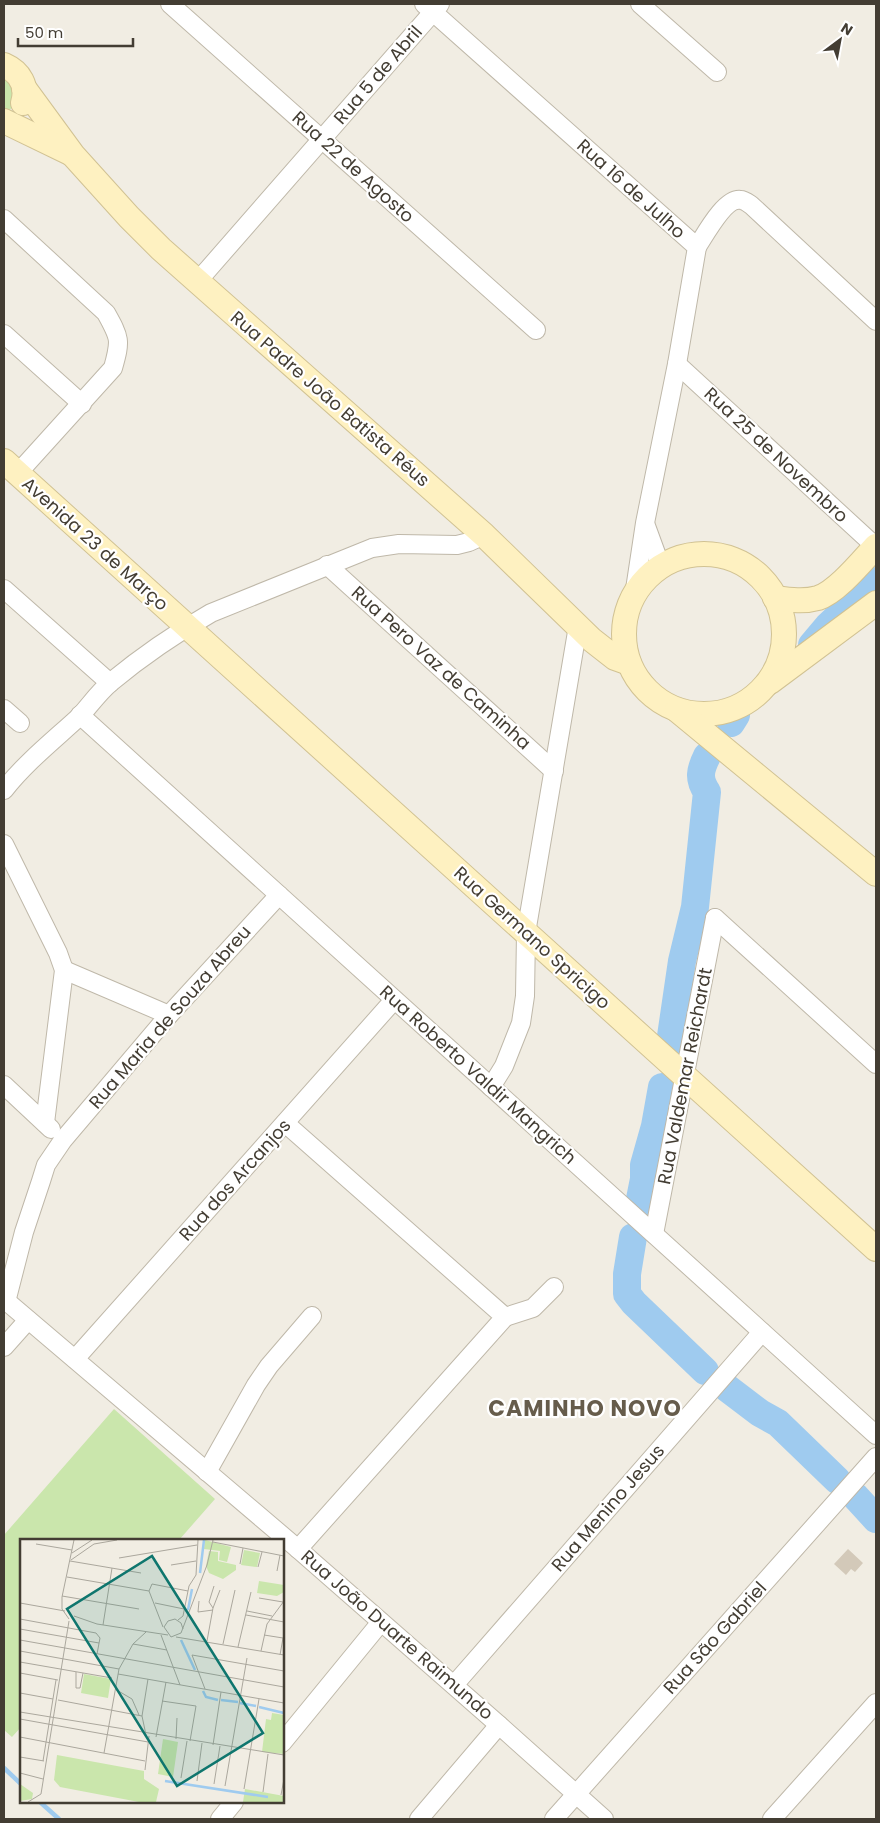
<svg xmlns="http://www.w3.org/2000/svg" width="880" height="1823" viewBox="0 0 880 1823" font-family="Poppins,sans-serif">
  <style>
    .green { fill: #cae6ac }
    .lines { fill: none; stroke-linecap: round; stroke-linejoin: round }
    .stream { stroke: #9fcbef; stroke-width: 4.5 }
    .river { stroke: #9fcbef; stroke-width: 28 }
    .building { fill: #d3c9b9 }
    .street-casing { stroke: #bfb8a9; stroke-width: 20 }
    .secondary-casing { stroke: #d1c293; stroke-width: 26 }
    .street { stroke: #fff; stroke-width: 18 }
    .secondary { stroke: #fef1c1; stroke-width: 24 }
    .labels { text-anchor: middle; stroke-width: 4.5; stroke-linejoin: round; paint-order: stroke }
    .street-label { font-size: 18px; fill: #433d33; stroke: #fff }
    .district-label { font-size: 22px; font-weight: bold; letter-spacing: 1px; fill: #665c4b; stroke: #fff }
    .inset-river { fill: none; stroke: #9fcbef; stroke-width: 2.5 }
    .inset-road { fill: none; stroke: #aba79d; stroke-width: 1 }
    .view { fill: #0f766e; fill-opacity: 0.15; stroke: #0f766e; stroke-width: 2.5 }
    .inset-edge { fill: none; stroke: #433d33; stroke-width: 2.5 }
  </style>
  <rect width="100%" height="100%" fill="#f1ede3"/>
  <g class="green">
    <path d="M4 72 11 77 15 104 12 108 4 113Z"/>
    <path d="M114 1409 215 1499 179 1540H21V1727L12 1737 4 1730V1535Z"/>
  </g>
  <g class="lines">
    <g class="stream">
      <path d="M4 1768 21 1784"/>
      <path d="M40 1802 59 1819"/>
    </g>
    <g class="river">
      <path d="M812 645 828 626 876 581"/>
      <path d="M731 723 736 715"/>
      <path d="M670 1043 682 961 695 907 707 792C698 779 700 770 707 756"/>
      <path d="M639 1204 644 1179V1165L655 1126 662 1087"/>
      <path d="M633 1237 627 1274V1294L634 1303 705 1371"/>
      <path d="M727 1388 760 1413 778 1423 837 1480"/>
      <path d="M855 1496 876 1519"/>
    </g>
  </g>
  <path class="building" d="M848 1549 863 1563 855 1572 851 1569 846 1575 834 1564Z"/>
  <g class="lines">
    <defs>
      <g id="street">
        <path d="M170 4 536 330"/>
        <path d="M424 4 697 247 677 364 645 523 634 596"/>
        <path d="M640 4 717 72"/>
        <path d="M4 219 106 313C120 338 121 340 113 368L18 473"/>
        <path d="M697 247C705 235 725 197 741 200 744 200 748 203 751 205L876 321"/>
        <path d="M197 282 440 4"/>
        <path d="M4 334 82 404"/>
        <path d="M677 364 876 547"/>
        <path d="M646 526 661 567"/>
        <path d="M327 565 554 771"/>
        <path d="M4 589 110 683"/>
        <path d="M4 709 20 723"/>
        <path d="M80 715 876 1435"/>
        <path d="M4 790C26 762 54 740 80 716 90 705 99 692 111 682 140 658 178 632 211 613L372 548 399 544 457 545 469 542 484 535"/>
        <path d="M4 844 58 953 64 970 45 1123"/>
        <path d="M715 918 876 1064"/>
        <path d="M64 970 169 1015"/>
        <path d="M4 1085 51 1129"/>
        <path d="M491 1087 504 1066 521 1023 525 996 526 933 578 626"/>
        <path d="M285 1123 505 1317 298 1549"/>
        <path d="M654 1234 715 918"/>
        <path d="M4 1299 298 1549 499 1725 604 1819"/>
        <path d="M6 1302 24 1232 41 1181 46 1165 63 1140 169 1015 279 895"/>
        <path d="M505 1317 533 1308 554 1287"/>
        <path d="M4 1347 28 1320"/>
        <path d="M75 1359 394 1000"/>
        <path d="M207 1472 256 1385 269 1366 312 1316"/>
        <path d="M454 1685 762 1332"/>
        <path d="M282 1743 381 1622"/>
        <path d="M220 1819 234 1802"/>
        <path d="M419 1819 499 1725"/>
        <path d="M554 1819 876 1457"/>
        <path d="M772 1819 876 1703"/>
      </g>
      <g id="secondary">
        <path d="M4 65C20 72 28 86 23 103"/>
        <path d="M24 88 73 155 129 217 161 249 484 535 592 640 615 658 629 663"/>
        <path d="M4 121 70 153"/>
        <path d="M4 461 876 1249"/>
        <circle cx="704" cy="634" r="80"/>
        <path d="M775 598C790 600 804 602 818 598 837 592 862 561 876 546"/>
        <path d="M770 682 876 603"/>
        <path d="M677 710 876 874"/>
      </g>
    </defs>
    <use href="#street" class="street-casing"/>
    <use href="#secondary" class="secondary-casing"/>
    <use href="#street" class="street"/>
    <use href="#secondary" class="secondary"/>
  </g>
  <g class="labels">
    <g class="street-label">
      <text transform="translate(378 75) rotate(-49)" y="6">Rua 5 de Abril</text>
      <text transform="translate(353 167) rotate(42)" y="6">Rua 22 de Agosto</text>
      <text transform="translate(631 189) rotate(42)" y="6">Rua 16 de Julho</text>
      <text transform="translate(330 399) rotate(41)" y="6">Rua Padre João Batista Réus</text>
      <text transform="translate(776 455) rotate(43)" y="6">Rua 25 de Novembro</text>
      <text transform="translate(95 544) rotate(42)" y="6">Avenida 23 de Março</text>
      <text transform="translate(441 668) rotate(42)" y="6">Rua Pero Vaz de Caminha</text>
      <text transform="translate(532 938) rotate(42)" y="6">Rua Germano Spricigo</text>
      <text transform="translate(170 1017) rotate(-49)" y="6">Rua Maria de Souza Abreu</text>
      <text transform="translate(478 1075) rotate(42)" y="6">Rua Roberto Valdir Mangrich</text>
      <text transform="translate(685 1076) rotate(-79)" y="6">Rua Valdemar Reichardt</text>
      <text transform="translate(235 1180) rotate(-48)" y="6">Rua dos Arcanjos</text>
      <text transform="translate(608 1508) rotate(-49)" y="6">Rua Menino Jesus</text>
      <text transform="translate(397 1635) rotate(41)" y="6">Rua João Duarte Raimundo</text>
      <text transform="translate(715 1638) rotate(-48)" y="6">Rua São Gabriel</text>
    </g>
    <g class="district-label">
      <text x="585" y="1416">CAMINHO NOVO</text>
    </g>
  </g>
  <g transform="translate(20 1539)">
    <rect width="264" height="264" fill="#f1ede3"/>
    <path d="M185 1 211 8 207 23 199 21 200 12 184 10ZM224 11 240 14 237 28 221 26ZM189 12 198 13V22L216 26V31L203 40 189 34 186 27ZM239 42 264 46V53L257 57 237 54ZM64 135 91 140 88 159 61 154ZM252 174 264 176V215L242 213 246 180 251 181ZM143 200 158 203 153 238 138 235ZM37 216 124 232V240L139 250 136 263H119L40 248 34 241ZM0 245 13 254 12 260 0 262ZM225 250 264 257V263H223Z" fill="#cae6ac"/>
    <path class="inset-river" d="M180 34 184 1M168 71 172 50M161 101 175 131M183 152 186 158 198 161M201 161 218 163M220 164 236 167M239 168 264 174M145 242 248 258"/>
    <path class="inset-road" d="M193 3 264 17M16 5 52 11M52 14 72 1M99 19 177 6M51 21 74 5 97 1M50 22 121 34M220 25 223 9M151 26 176 22M238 28 242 13M257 32 260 16M47 38 129 52 143 88M129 52 132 45 168 52M42 57 119 70M239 59 263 63M179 62 178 73 193 71M0 64 45 72M135 64 164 70M193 69 189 63 194 47M227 72 252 77M226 76 264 83M54 77 77 85 148 96M0 80 76 94 80 99 77 115M49 80 42 70V58L54 1M158 81 163 77 169 47 176 36 178 1M83 86 92 29M0 90 79 104M163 90 161 84 155 80 148 82 144 88 151 98 161 94 187 26 193 1M141 96 160 146M244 96 263 99 260 116M156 98 264 116M0 101 264 148M187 102 193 69 200 51M113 105 147 111M203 105 215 51M218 108 231 53M0 112 99 130M241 112 247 85 264 62M172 116 264 132M172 116 185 150M0 123 92 139M56 133V149H60L63 134M0 134 38 141M98 135 264 164M95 150 112 160 119 176M0 154 33 160M38 161 122 177M142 162 176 167 170 202M0 173 264 216M0 180 128 203M126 196 122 177 128 140M0 198 125 222M136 198 146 143M156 200 157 179M193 206 201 153M84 214 99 130 113 105 126 93M0 218 24 222M23 222 36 141M125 231 129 197M0 234 23 240M161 239 167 202M177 242 182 204M194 245 200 207M205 247 227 119M224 250 239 160M243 253 248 215M261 256 264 240M8 263 21 255 49 82"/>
    <path class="view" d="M132 17 243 194 157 247 47 70Z"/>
    <rect width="264" height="264" class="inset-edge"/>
  </g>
  <rect width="880" height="1823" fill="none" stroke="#433d33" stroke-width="10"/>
  <g transform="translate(840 40) rotate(32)" stroke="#ffffff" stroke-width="4" paint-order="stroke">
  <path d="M0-4L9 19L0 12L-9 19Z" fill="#433d33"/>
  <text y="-8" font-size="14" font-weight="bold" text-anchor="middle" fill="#433d33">N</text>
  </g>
  <path d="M18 38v8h115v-8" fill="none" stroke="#433d33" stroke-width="2.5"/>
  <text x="25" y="38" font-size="15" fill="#433d33" stroke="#ffffff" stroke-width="4" paint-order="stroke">50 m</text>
</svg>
